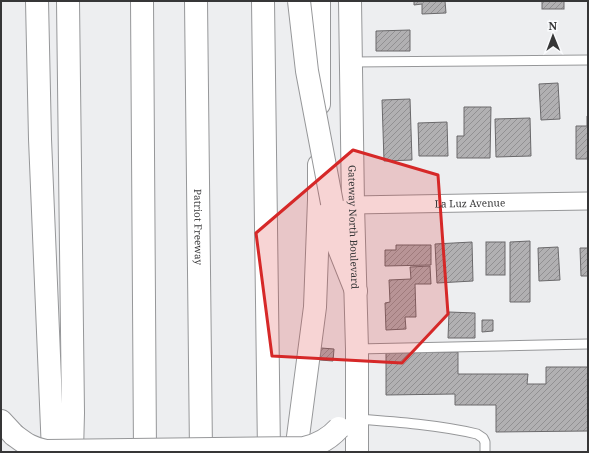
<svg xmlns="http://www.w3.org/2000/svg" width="589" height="453" viewBox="0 0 589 453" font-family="'Noto Serif',serif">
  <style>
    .building { fill: url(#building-hatch); stroke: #6a696b }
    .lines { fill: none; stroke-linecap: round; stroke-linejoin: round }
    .service-casing { stroke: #969799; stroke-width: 11 }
    .minor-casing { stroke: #969799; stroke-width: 19 }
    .secondary-casing { stroke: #969799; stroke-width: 24 }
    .motorway-casing { stroke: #969799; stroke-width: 24 }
    .service { stroke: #fff; stroke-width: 9 }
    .minor { stroke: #fff; stroke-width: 17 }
    .secondary { stroke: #fff; stroke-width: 22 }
    .motorway { stroke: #fff; stroke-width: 22 }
    .secondary-bridge-casing { stroke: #969799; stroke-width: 24; stroke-linecap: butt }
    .motorway-bridge-casing { stroke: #969799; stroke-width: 24; stroke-linecap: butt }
    .secondary-bridge { stroke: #fff; stroke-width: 22 }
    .motorway-bridge { stroke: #fff; stroke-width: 22 }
    .marked { fill: #d62828; fill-opacity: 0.2; stroke: #d62828; stroke-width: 3; stroke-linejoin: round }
    .labels { text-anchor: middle; stroke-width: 3.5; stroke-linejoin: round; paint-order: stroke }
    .street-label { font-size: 10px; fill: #363637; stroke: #fafbfd }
  </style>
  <defs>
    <pattern id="building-hatch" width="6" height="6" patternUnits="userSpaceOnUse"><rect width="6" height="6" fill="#b1b0b2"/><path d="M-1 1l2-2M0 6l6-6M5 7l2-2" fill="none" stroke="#919092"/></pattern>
  </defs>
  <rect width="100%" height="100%" fill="#edeef0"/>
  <g class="building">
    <path d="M414 1H445L446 13 422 14V4L414 5Z"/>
    <rect x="542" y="1" width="22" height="8"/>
    <path d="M410 30V51H376V31Z"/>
    <path d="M558 83 560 119 541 120 539 84Z"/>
    <path d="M410 99 412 160 384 161 382 100Z"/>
    <path d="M464 107H491L490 158H457V136H464Z"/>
    <path d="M587 116H588V159H576V126H587Z"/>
    <path d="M530 118 531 156 496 157 495 119Z"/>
    <path d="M447 122 448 156H419L418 123Z"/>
    <path d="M530 241V302H510V242Z"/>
    <path d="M472 242 473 281 437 283 435 244Z"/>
    <rect x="486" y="242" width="19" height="33"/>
    <path d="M396 245H431V265L385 266V250H396Z"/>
    <path d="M558 247 560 280 539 281 538 248Z"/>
    <path d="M580 248H588V276H581Z"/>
    <path d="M430 266 431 284H415L416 317H405L406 329 386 330 385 303 390 302 389 280 411 279 410 267Z"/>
    <path d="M449 312 475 313V338H448Z"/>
    <path d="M482 320H493V331L482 332Z"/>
    <path d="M321 348 334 349 333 361 320 360Z"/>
    <path d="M458 352V374H528L527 384H546V367H588V431L496 432V405H455V394L386 395V353Z"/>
  </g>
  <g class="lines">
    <defs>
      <g id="service">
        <path d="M351 62 588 60"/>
        <path d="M357 349 588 344"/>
        <path d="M357 419C397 422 438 425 477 434L483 438 485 442V452"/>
      </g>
      <g id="minor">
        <path id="s1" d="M353 205 588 201"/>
      </g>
      <g id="secondary">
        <path id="s2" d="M350 1 353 205 357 349V452"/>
        <path d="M1 421 14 435"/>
      </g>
      <g id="motorway">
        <path d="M37 1 40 139 53 452"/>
        <path d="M68 1 73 413 72 452"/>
        <path d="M142 1 145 452"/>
        <path id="s3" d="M196 1 201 452"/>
        <path d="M263 1 269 452"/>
        <path d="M319 1V104"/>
        <path d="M332 203 338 246 356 291"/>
        <path d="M296 452 315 307 319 200V165"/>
      </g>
    </defs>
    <use href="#service" class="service-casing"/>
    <use href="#minor" class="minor-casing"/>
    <use href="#secondary" class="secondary-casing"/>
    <use href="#motorway" class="motorway-casing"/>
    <use href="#service" class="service"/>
    <use href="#minor" class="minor"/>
    <use href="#secondary" class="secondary"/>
    <use href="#motorway" class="motorway"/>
    <defs>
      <path id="secondary-bridge" d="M14 435C26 444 31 448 46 451L304 448C318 445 329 439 339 428"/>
      <path id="motorway-bridge" d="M299 1 307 71 332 203"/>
    </defs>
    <use href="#secondary-bridge" class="secondary-bridge-casing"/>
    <use href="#motorway-bridge" class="motorway-bridge-casing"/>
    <use href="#secondary-bridge" class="secondary-bridge"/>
    <use href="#motorway-bridge" class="motorway-bridge"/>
  </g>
  <path class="marked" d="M353 150 438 175 448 314 402 363 272 356 256 233Z"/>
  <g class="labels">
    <g class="street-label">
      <text dy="4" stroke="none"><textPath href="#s1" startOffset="117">La Luz Avenue</textPath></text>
      <text dy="4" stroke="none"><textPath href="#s3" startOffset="226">Patriot Freeway</textPath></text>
      <text dy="4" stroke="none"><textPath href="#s2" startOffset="226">Gateway North Boulevard</textPath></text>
    </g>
  </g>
  <rect width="589" height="453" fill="none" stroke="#363637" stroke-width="4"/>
  <g transform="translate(553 36) rotate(359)" stroke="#fafbfd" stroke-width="3" paint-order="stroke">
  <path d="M0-3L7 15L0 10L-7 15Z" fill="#363637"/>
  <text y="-6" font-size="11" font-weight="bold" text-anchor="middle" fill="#363637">N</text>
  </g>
</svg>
